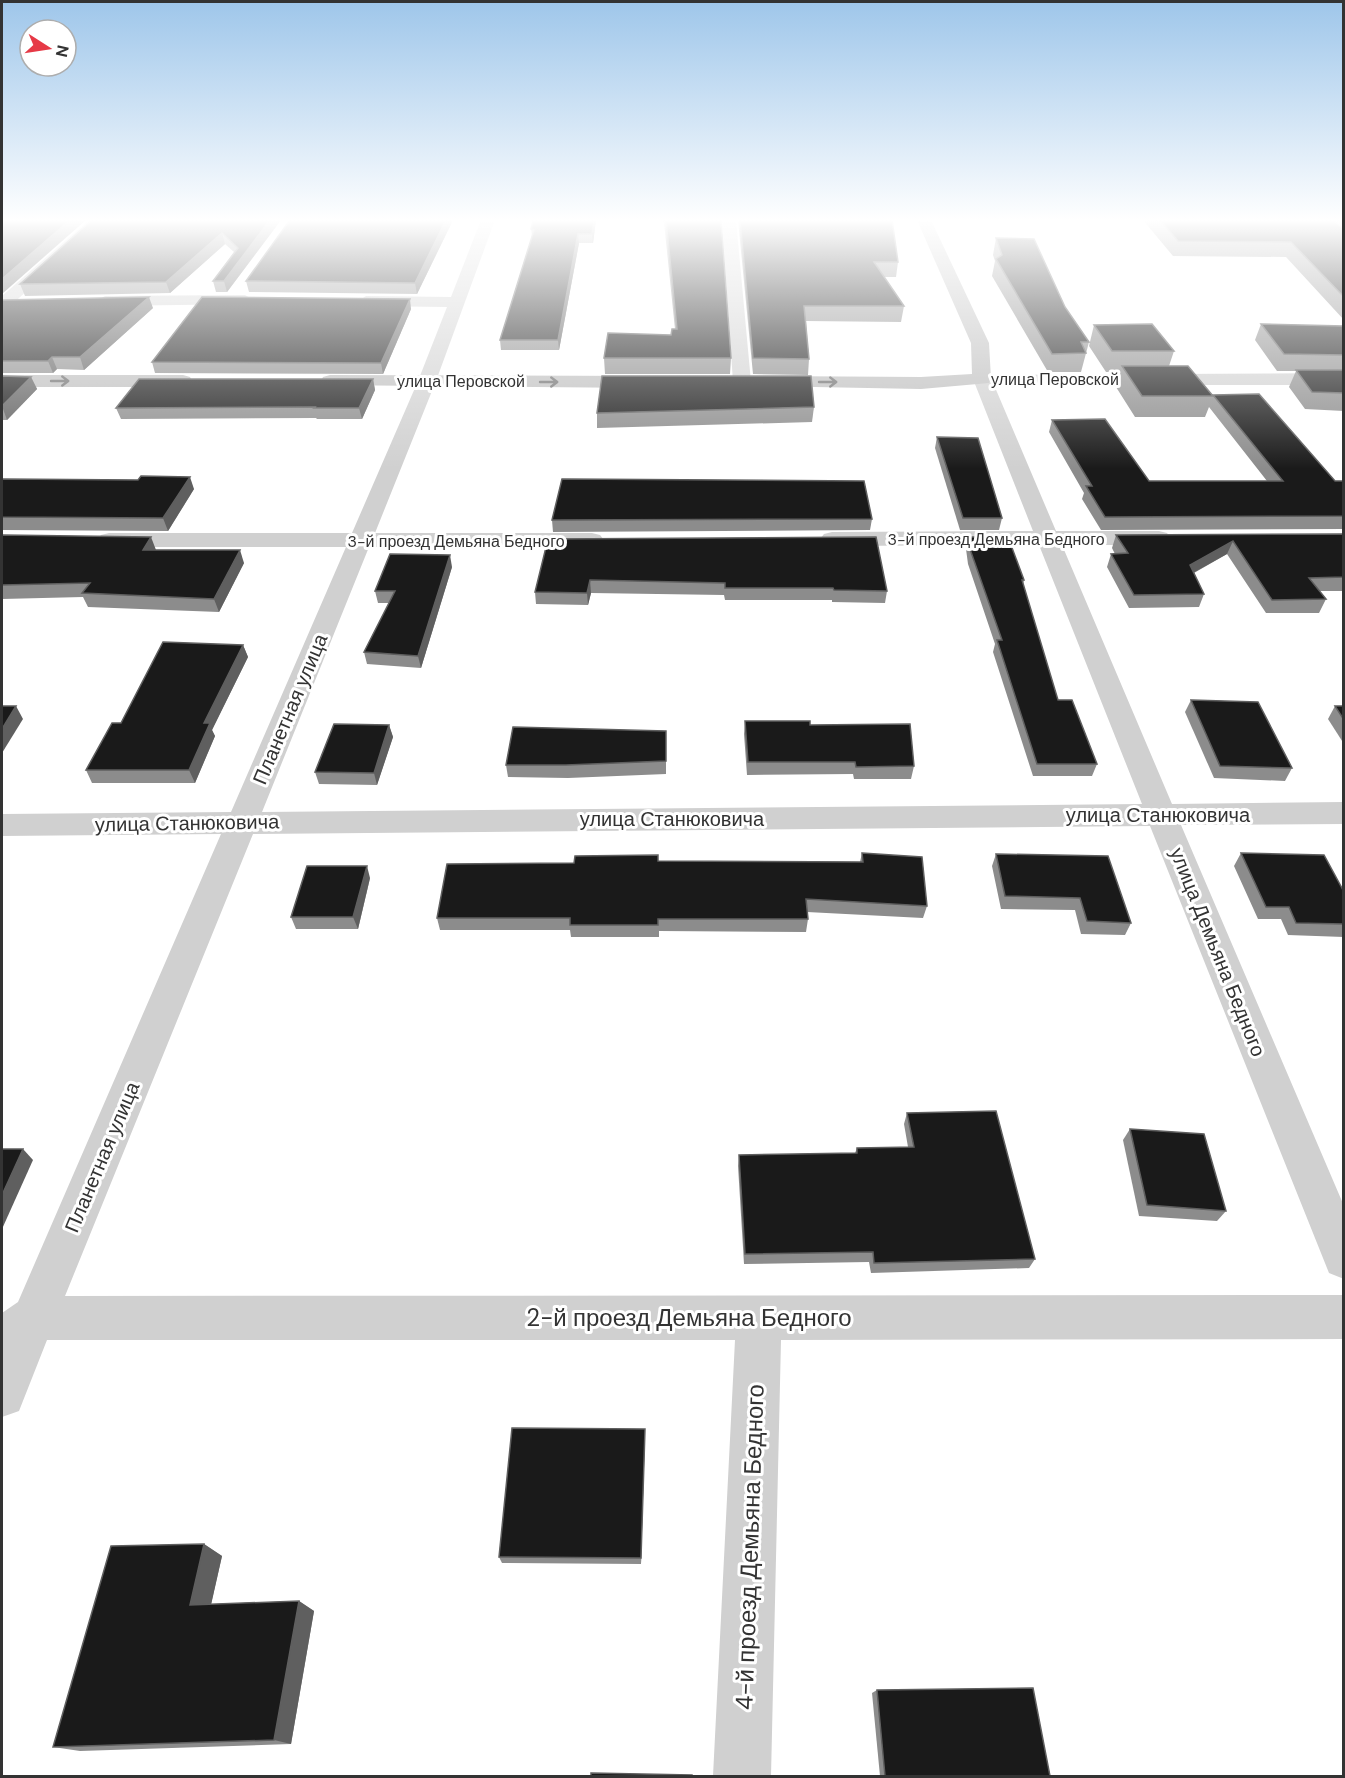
<svg xmlns="http://www.w3.org/2000/svg" width="1345" height="1778" viewBox="0 0 1345 1778" font-family="'DM Sans',sans-serif">
  <style>
    .lines { fill: none; stroke-linecap: round; stroke-linejoin: round }
    .minor { fill: #d0d0d0; fill-rule: evenodd }
    .secondary { fill: #bdbdbd; fill-rule: evenodd }
    .wall { fill: #8c8c8c }
    .shaded-wall { fill: #5f5f5f }
    .building { fill: #1a1a1a; stroke: #5f5f5f; stroke-width: 1.5 }
    .oneway { stroke: #6a6a6a }
    .labels { text-anchor: middle; stroke-width: 6; stroke-linejoin: round; paint-order: stroke }
    .far-street-label { font-size: 16px; fill: #333; stroke: #fff }
    .street-label { font-size: 20px; fill: #333; stroke: #fff }
    .near-street-label { font-size: 24px; fill: #333; stroke: #fff }
  </style>
  <rect width="100%" height="100%" fill="#fff"/>
  <g class="lines">
    <g class="minor">
      <path d="M89 220H105L8 308 2 309V296Z"/>
      <path d="M481 220H495L436 381 375 533H592L600 535 604 540 600 545 592 547H369L262 812 1142 804 1039 545 832 546 824 544 820 539 824 534 832 532 1033 531 973 379 975 375 1344 373V385H994L1056 531H1159L1167 533 1171 538 1167 543 1159 545H1062L1172 804 1344 802V824L1181 825 1344 1206V1279L1329 1273 1150 826 253 834 65 1296 1344 1295V1339L781 1340 771 1776H713L735 1340H47L19 1411 2 1417V1313L18 1302 221 834 2 836V814L231 812 346 547H109L101 545 97 540 101 535 109 533H352L418 381 447 307 366 306 358 301 366 296 451 297Z"/>
      <path d="M722 220H736L751 382 749 386H735L733 382Z"/>
      <path d="M245 295 253 300 251 304 105 306 97 301 105 296Z"/>
    </g>
    <g class="secondary">
      <path d="M917 220H931L989 343 991 379 989 383 921 389 758 386 756 382 758 378 765 376 921 377 972 374 971 343Z"/>
      <path d="M2 375H183L190 377 192 381 190 385 183 387H2Z"/>
      <path d="M330 375 645 376 652 378 654 382 652 386 645 388 323 385 321 381 323 377Z"/>
    </g>
  </g>
  <g class="wall">
    <path d="M92 220H281L227 292H216L213 281 234 252 225 244 170 293 25 296 20 284Z"/>
    <path d="M453 220 417 294 249 292 246 281Z"/>
    <path d="M596 220 593 243H579L559 350H501L500 340 532 236 531 229Z"/>
    <path d="M662 220H721L731 358 730 374H605L604 358 671 335 675 329 664 222H662Z"/>
    <path d="M738 220H892L898 262 896 277H884L904 306 901 322 806 321 809 359 808 375 753 374Z"/>
    <path d="M1143 220H1333L1344 229V320L1286 257 1173 256Z"/>
    <path d="M1334 220H1344V228Z"/>
    <path d="M996 238 1065 307 1089 342 1081 372H1048L992 276 995 261 993 255Z"/>
    <path d="M2 300 153 308 84 370 57 369 53 373H2Z"/>
    <path d="M411 309 383 374 155 373 152 362Z"/>
    <path d="M1261 324 1344 326V411L1305 409 1289 387 1296 371H1277L1255 340Z"/>
    <path d="M1094 325 1174 351 1169 366 1213 395 1335 481H1344V529L1101 530 1082 499 1084 493 1049 432 1052 420 1149 481H1267L1209 407 1205 417H1135L1116 387 1120 372H1106L1089 346Z"/>
    <path d="M2 376 31 377 37 389 7 420H2Z"/>
    <path d="M373 379 375 390 362 419H317L316 418 121 419 116 408Z"/>
    <path d="M814 407 812 422 597 428V413Z"/>
    <path d="M937 437 1002 518 999 530H960L935 448Z"/>
    <path d="M2 479 138 480 194 489 168 531 2 530Z"/>
    <path d="M872 519 870 530 553 532 552 520Z"/>
    <path d="M1344 534V591H1319L1326 599 1319 613H1266L1227 554 1194 573 1204 594 1199 607 1129 608 1107 567 1111 554H1115L1112 548 1116 535Z"/>
    <path d="M2 535 156 550 244 563 219 612 88 607 83 597 2 599Z"/>
    <path d="M968 537 1024 580 1023 584 1058 700 1097 764 1092 776H1033L993 652 995 644 968 564 966 549Z"/>
    <path d="M548 539 887 591 885 603 832 602V600H725L724 595 591 593 588 605 536 604 535 592Z"/>
    <path d="M452 567 421 668 367 664 364 652 389 603H378L375 591Z"/>
    <path d="M243 645 248 657 212 730 215 736 195 783H92L86 770 121 723Z"/>
    <path d="M1191 700 1292 768 1285 781 1214 778 1185 712Z"/>
    <path d="M1335 706H1344V744L1328 719Z"/>
    <path d="M745 721 810 725 914 766 911 779H854L853 774 747 775 744 734Z"/>
    <path d="M389 725 393 737 377 785 319 784 315 772Z"/>
    <path d="M666 731V774L568 778 508 777 506 765Z"/>
    <path d="M862 853 927 906 923 918 807 912 808 919 806 932 659 931V937H571L570 930H440L437 918 574 863 658 861 860 862Z"/>
    <path d="M1241 853 1344 892V937L1288 935 1281 919H1258L1234 866Z"/>
    <path d="M996 854 1131 923 1125 935 1081 934 1075 910 1001 909 992 866Z"/>
    <path d="M370 878 358 929H296L291 917Z"/>
    <path d="M907 1113 1035 1259 1029 1268 871 1273 869 1262 744 1264 738 1166 739 1155 855 1153 857 1148 908 1147 904 1124Z"/>
    <path d="M1130 1129 1226 1211 1217 1221 1139 1216 1123 1140Z"/>
    <path d="M645 1429 641 1564 502 1563 499 1557Z"/>
    <path d="M204 1544 222 1556 211 1604 299 1601 314 1611 291 1744 80 1751 53 1747Z"/>
    <path d="M877 1690 1050 1776H880L872 1693Z"/>
  </g>
  <g class="shaded-wall">
    <path d="M70 220H86L2 294V279Z"/>
    <path d="M270 220H281L227 292 224 281Z"/>
    <path d="M446 220H453L417 294 415 283Z"/>
    <path d="M594 220H596L593 243 592 234Z"/>
    <path d="M222 233 225 244 170 293 166 282Z"/>
    <path d="M578 234 579 243 559 350 558 340Z"/>
    <path d="M149 297 153 308 84 370 80 357Z"/>
    <path d="M410 299 411 309 383 374 381 363Z"/>
    <path d="M52 357 57 369 53 373 48 361Z"/>
    <path d="M31 377 37 389 7 420 2 406Z"/>
    <path d="M373 379 375 390 362 419 359 408Z"/>
    <path d="M190 477 194 489 168 531 163 518Z"/>
    <path d="M151 537 156 550H143Z"/>
    <path d="M1233 541 1227 554 1184 578 1190 565Z"/>
    <path d="M240 550 244 563 219 612 214 599Z"/>
    <path d="M450 555 452 567 421 668 418 656Z"/>
    <path d="M590 580 591 593 588 605 587 593Z"/>
    <path d="M243 645 248 657 212 730 215 736 195 783 189 770 204 723Z"/>
    <path d="M16 706 23 719 2 753V729Z"/>
    <path d="M389 725 393 737 377 785 374 773Z"/>
    <path d="M367 866 370 878 358 929 353 917Z"/>
    <path d="M23 1149 33 1160 2 1229V1195Z"/>
    <path d="M645 1429V1437L641 1564V1558Z"/>
    <path d="M204 1544 222 1556 209 1614 190 1605Z"/>
    <path d="M299 1601 314 1611 291 1744 274 1740Z"/>
  </g>
  <g class="building">
    <path d="M2 220H70L2 279Z"/>
    <path d="M92 220H270L224 281H213L238 248 222 233 166 282 20 284Z"/>
    <path d="M290 220H446L415 283 246 281Z"/>
    <path d="M533 220H594L592 234H578L558 340H500L534 230 531 229Z"/>
    <path d="M666 220H721L731 358H604L608 333 671 335 672 329H677Z"/>
    <path d="M740 220H892L898 262H874L904 306H804L809 359 753 358Z"/>
    <path d="M1160 220H1333L1344 229V297L1291 242 1178 241Z"/>
    <path d="M996 238 1034 239 1065 307 1089 342H1081L1086 353 1052 354 996 259 1002 255Z"/>
    <path d="M149 297 80 357H52L48 361H2V300Z"/>
    <path d="M202 297 410 299 381 363 152 362Z"/>
    <path d="M1152 324 1174 351H1112L1094 325Z"/>
    <path d="M1261 324 1344 326V355L1284 354Z"/>
    <path d="M1122 366H1188L1213 396H1142Z"/>
    <path d="M1296 370H1344V393L1312 392Z"/>
    <path d="M2 376 31 377 2 406Z"/>
    <path d="M602 376H811L814 407 597 413Z"/>
    <path d="M139 379H373L359 408H314L315 407 116 408Z"/>
    <path d="M1259 394 1335 481H1344V516L1105 517 1086 486H1092L1052 420 1105 419 1149 481H1283L1213 395Z"/>
    <path d="M937 437 978 438 1002 518H963Z"/>
    <path d="M141 476 190 477 163 518 2 517V479L138 480Z"/>
    <path d="M562 479 864 481 872 519 552 520Z"/>
    <path d="M1344 534V577L1309 578 1326 599 1272 600 1233 541 1190 565 1204 594 1134 595 1111 554 1128 553 1116 535Z"/>
    <path d="M2 535 151 537 143 550H240L214 599 82 593 90 583 2 585Z"/>
    <path d="M876 537 887 591 834 590 833 588H725V583L590 580 587 593 535 592 548 539Z"/>
    <path d="M968 537H1008L1024 580H1022L1058 700H1072L1097 764H1037L997 640H1002L971 552Z"/>
    <path d="M390 554 450 555 418 656 364 652 395 591H375Z"/>
    <path d="M163 642 243 645 204 723H210L189 770H86L112 723H121Z"/>
    <path d="M1191 700 1258 702 1292 768 1220 766Z"/>
    <path d="M2 706H16L2 729Z"/>
    <path d="M1335 706H1344V720Z"/>
    <path d="M745 721H810V725L910 724 914 766 856 767 855 762H748Z"/>
    <path d="M334 724 389 725 374 773 315 772Z"/>
    <path d="M513 727 666 731V761L566 765H506Z"/>
    <path d="M862 853 922 857 927 906 806 899 808 919H658V925H570V918H437L447 864 574 863 575 856 658 855V861L863 862Z"/>
    <path d="M1241 853 1324 855 1344 892V924L1296 923 1289 907H1266Z"/>
    <path d="M996 854 1108 856 1131 923 1087 921 1080 898 1005 896Z"/>
    <path d="M307 866H367L353 917H291Z"/>
    <path d="M996 1111 1035 1259 874 1263 873 1252 745 1254 739 1155 857 1153V1148L914 1147 907 1113Z"/>
    <path d="M1130 1129 1204 1134 1226 1211 1147 1205Z"/>
    <path d="M2 1149H23L2 1195Z"/>
    <path d="M512 1428 645 1429 641 1558 499 1557Z"/>
    <path d="M204 1544 190 1605 299 1601 274 1740 53 1747 111 1546Z"/>
    <path d="M1033 1688 1050 1776H885L877 1690Z"/>
    <path d="M591 1773 692 1775V1776H591Z"/>
  </g>
  <defs><path id="oneway-shaft" d="M-6 0H5M1.5-3L5.5 0L1.5 3" fill="none" stroke-width="1.6" stroke-linecap="round" stroke-linejoin="round" transform="scale(1.5)"/></defs>
  <g class="oneway">
    <use href="#oneway-shaft" transform="translate(60 381)"/>
    <use href="#oneway-shaft" transform="translate(549 382)"/>
    <use href="#oneway-shaft" transform="translate(828 382)"/>
  </g>
  <linearGradient id="sky" x2="0" y2="1"><stop stop-color="#9ec6ea"/><stop offset="0.47" stop-color="#fff"/><stop offset="1" stop-color="#fff" stop-opacity="0"/></linearGradient>
  <rect width="1345" height="469" fill="url(#sky)"/>
  <g class="labels">
    <g class="far-street-label">
      <text x="1055" y="385">улица Перовской</text>
      <text x="461" y="387">улица Перовской</text>
      <text x="996" y="545">3-й проезд Демьяна Бедного</text>
      <text x="456" y="547">3-й проезд Демьяна Бедного</text>
    </g>
    <g class="street-label">
      <text transform="translate(290 709) rotate(-67)" y="7">Планетная улица</text>
      <text x="1158" y="822">улица Станюковича</text>
      <text x="672" y="826">улица Станюковича</text>
      <text transform="translate(187 823) rotate(-1)" y="7">улица Станюковича</text>
      <text transform="translate(1218 952) rotate(68)" y="7">улица Демьяна Бедного</text>
      <text transform="translate(102 1157) rotate(-67)" y="7">Планетная улица</text>
    </g>
    <g class="near-street-label">
      <text x="689" y="1326">2-й проезд Демьяна Бедного</text>
      <text transform="translate(750 1547) rotate(-88)" y="8">4-й проезд Демьяна Бедного</text>
    </g>
  </g>
  <rect width="1345" height="1778" fill="none" stroke="#333333" stroke-width="6"/>
  <g transform="translate(48 48) rotate(102)"><circle r="28" fill="#ffffff" stroke="#adadad" stroke-width="1.5"/>
  <path d="M0-4.5L10 22L0 15L-10 22Z" fill="#e63946"/>
  <text y="-9" font-size="16" font-weight="bold" text-anchor="middle" fill="#333333">N</text>
  </g>
</svg>
